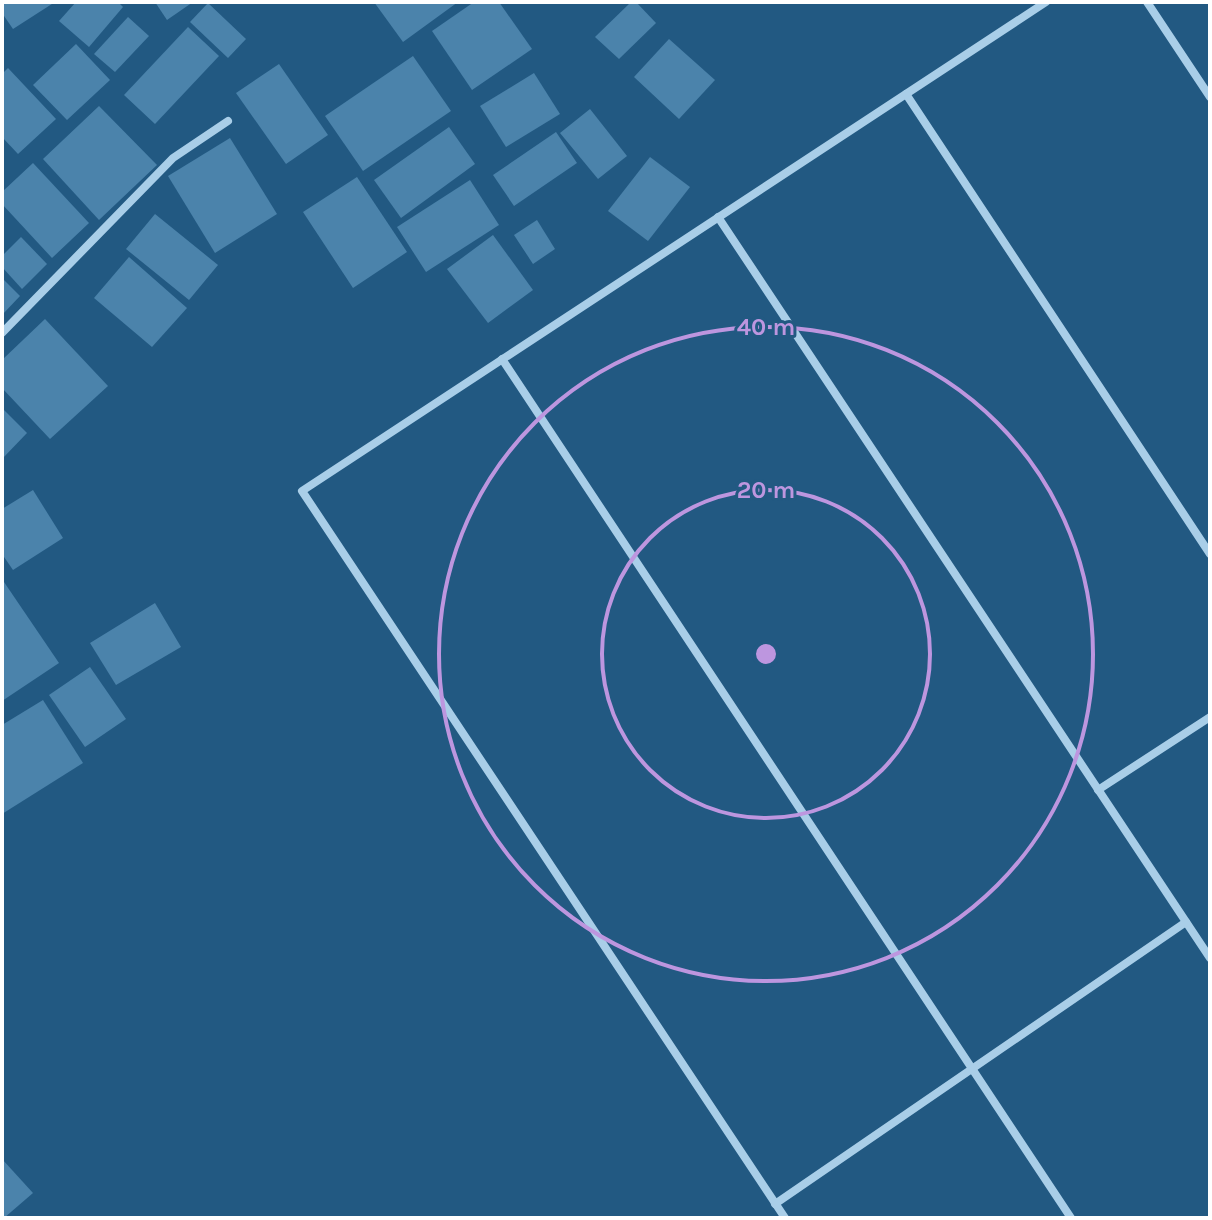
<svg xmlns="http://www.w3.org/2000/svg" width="1212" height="1220" viewBox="0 0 1212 1220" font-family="Karla,sans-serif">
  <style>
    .building { fill: #4b83ab }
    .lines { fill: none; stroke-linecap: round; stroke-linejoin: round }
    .street { stroke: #a9cee8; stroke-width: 8 }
    .ring { fill: none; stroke: #bd96df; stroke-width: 4 }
    .centre { fill: #bd96df; stroke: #225982; stroke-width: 4 }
    .ring-label { font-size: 24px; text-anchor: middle; font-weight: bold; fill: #bd96df; stroke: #225982; stroke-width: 6; stroke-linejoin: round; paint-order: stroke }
  </style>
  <rect width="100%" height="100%" fill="#225982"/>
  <g class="building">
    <path d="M2 2H55L13 29 2 13Z"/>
    <path d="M76 2H118L123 7 89 47 59 21Z"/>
    <path d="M155 2H193L167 20Z"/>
    <path d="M374 2H458L403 42Z"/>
    <path d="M474 2H499L532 49 472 90 432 31Z"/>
    <path d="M631 2H636L656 23 619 59 595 37Z"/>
    <path d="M208 3 246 39 228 58 190 22Z"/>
    <path d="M128 17 149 36 115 72 94 54Z"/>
    <path d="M188 27 219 56 155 124 124 95Z"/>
    <path d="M669 39 715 80 679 119 634 77Z"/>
    <path d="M76 44 110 80 67 120 33 85Z"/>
    <path d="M413 56 451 111 363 171 325 116Z"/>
    <path d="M279 64 328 135 286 164 236 93Z"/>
    <path d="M8 68 56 119 18 154 2 137V74Z"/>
    <path d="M534 73 560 114 506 147 480 106Z"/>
    <path d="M99 106 157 165 99 220 43 159Z"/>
    <path d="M590 109 627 156 598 179 560 133Z"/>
    <path d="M449 127 475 164 401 218 374 180Z"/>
    <path d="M556 132 577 163 514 206 493 175Z"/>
    <path d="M230 138 277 214 215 253 168 176Z"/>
    <path d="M650 157 690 187 648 241 608 211Z"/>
    <path d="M33 163 89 223 52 258 2 204V192Z"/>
    <path d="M357 177 407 252 353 288 303 212Z"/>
    <path d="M470 180 499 225 426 272 397 227Z"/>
    <path d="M155 214 218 265 189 300 126 249Z"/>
    <path d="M537 220 555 249 533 264 514 235Z"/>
    <path d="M493 235 533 290 488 323 447 269Z"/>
    <path d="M21 237 47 264 22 289 2 267V256Z"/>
    <path d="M129 257 187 308 152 347 94 298Z"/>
    <path d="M2 278 20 296 2 315Z"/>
    <path d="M45 319 108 386 50 439 2 388V360Z"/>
    <path d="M2 408 27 433 2 459Z"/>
    <path d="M33 490 63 538 13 570 2 554V509Z"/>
    <path d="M4 582 59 663 2 701V583Z"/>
    <path d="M155 603 181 647 116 685 90 643Z"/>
    <path d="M90 667 126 719 85 747 49 695Z"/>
    <path d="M43 700 83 763 2 814V725Z"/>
    <path d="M2 1159 33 1193 4 1218H2Z"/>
  </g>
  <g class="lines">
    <g class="street">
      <path d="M1147 2 1210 97"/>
      <path d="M906 94 1210 554"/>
      <path d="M718 217 1210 958"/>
      <path d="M2 333 173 158 228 121"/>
      <path d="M502 359 1071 1218"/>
      <path d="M1098 790 1210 717"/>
      <path d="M775 1204 1186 922"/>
      <path d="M785 1218 302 491 1046 2"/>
    </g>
  </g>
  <g class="ring">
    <circle cx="766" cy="654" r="164"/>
    <circle cx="766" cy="654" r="327"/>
  </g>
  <circle cx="766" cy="654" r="12" class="centre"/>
  <g class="ring-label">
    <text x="766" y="335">40 m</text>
    <text x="766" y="498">20 m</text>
  </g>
  <rect width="1212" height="1220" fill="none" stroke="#ffffff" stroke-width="8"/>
</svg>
